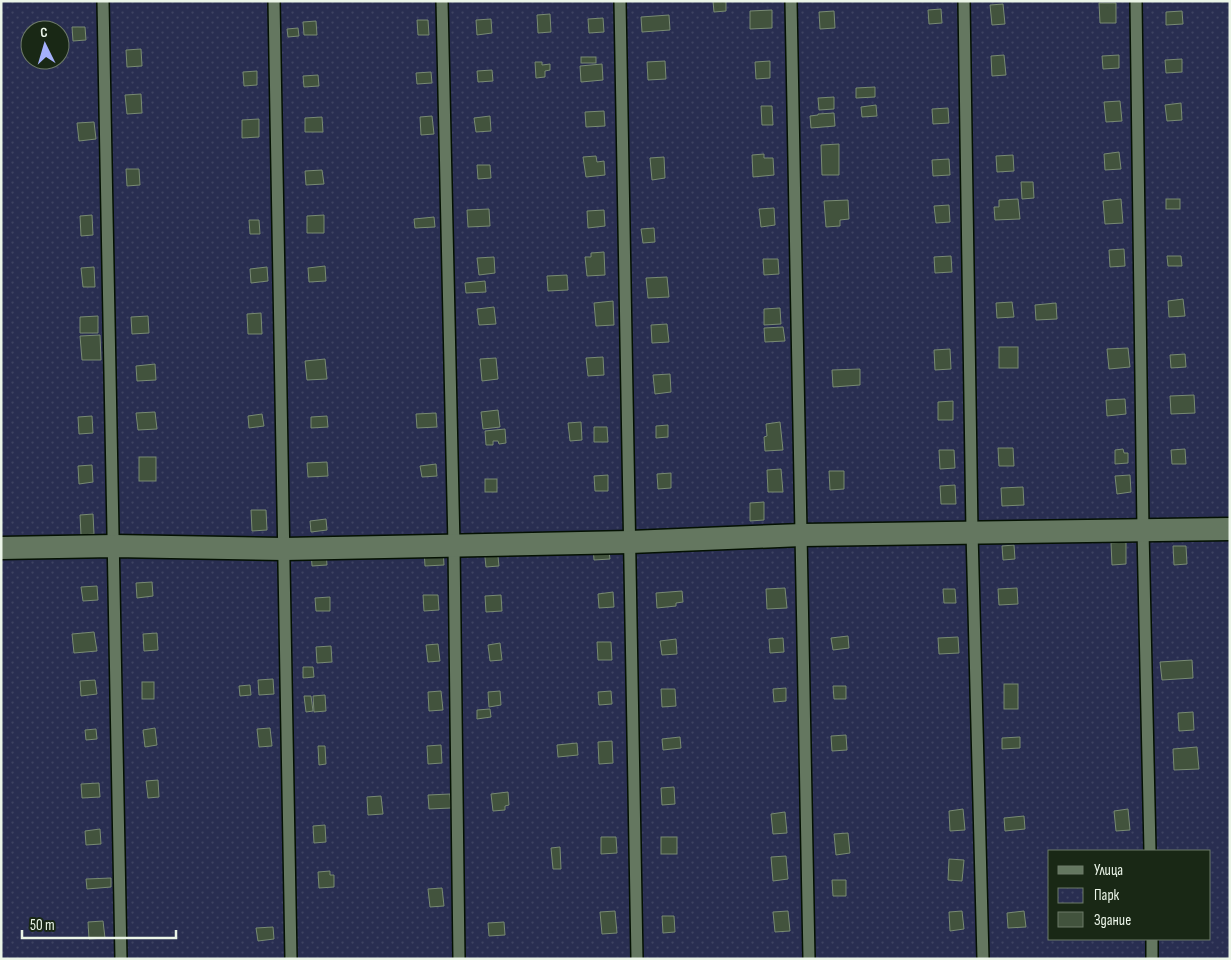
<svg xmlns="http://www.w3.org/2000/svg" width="1231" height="960" viewBox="0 0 1231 960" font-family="'Sofia Sans Condensed',sans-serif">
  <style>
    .park { fill: url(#park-dots); fill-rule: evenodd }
    .building { fill: #42533d; stroke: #788a73 }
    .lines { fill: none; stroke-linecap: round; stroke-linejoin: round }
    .service-casing { stroke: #041102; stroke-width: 14 }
    .minor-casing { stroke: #041102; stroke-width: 25 }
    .service { stroke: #647760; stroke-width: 11 }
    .minor { stroke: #647760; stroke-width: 22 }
  </style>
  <defs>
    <pattern id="park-dots" width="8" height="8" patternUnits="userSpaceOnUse" patternTransform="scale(1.25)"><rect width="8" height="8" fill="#292e51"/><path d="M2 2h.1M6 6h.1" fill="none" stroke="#3e4362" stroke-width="1.8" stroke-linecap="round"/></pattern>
  </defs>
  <rect width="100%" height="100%" fill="#192815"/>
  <path class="park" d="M1 1H1230V959H1ZM30 30H60V60H30ZM1050 851H1210V939H1050Z"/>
  <g class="building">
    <path d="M713 1H726V11L714 12Z"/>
    <path d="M1099 3H1116V23H1100Z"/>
    <path d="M1003 4 1005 24 992 25 990 5Z"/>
    <path d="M941 9 942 23 929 24 928 10Z"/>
    <path d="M772 10V28L750 29V11Z"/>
    <path d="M834 11 835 28 820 29 819 12Z"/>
    <path d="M1182 11 1183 24 1166 25V12Z"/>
    <path d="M550 14 551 32 538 33 537 15Z"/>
    <path d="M669 15 670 30 642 32 641 17Z"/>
    <path d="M603 18 604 32 589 33 588 19Z"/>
    <path d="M491 19 492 33 477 35 476 20Z"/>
    <path d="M417 20H428L429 35H418Z"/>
    <path d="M316 21 317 35H304L303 22Z"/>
    <path d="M72 27H85L86 40 73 41Z"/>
    <path d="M298 28 299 36 288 37 287 29Z"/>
    <path d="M141 49 142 66 127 67 126 50Z"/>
    <path d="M1004 55 1006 75 992 76 991 56Z"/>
    <path d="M1119 55V68L1103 69 1102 56Z"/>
    <rect x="581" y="57" width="15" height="6"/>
    <path d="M1182 59V72L1166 73 1165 60Z"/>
    <path d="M665 61 666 79 648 80 647 62Z"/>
    <path d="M770 61V78L756 79 755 62Z"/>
    <path d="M535 62H542V65L550 64V70L545 71V77L536 78Z"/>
    <path d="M602 64 603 80 581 82 580 66Z"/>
    <path d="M492 70 493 81 478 82 477 71Z"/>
    <path d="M257 71V85L244 86 243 72Z"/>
    <path d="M431 72 432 83 417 84 416 73Z"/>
    <path d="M318 75 319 86 304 87 303 76Z"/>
    <path d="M875 87V97L856 98V88Z"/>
    <path d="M141 94 142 113 127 114 125 95Z"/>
    <path d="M834 97V109L819 110 818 98Z"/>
    <path d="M1120 101 1122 121 1106 122 1104 102Z"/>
    <path d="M1181 103 1182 120 1167 121 1165 105Z"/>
    <path d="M876 105 877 116 862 117 861 107Z"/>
    <path d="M761 106H772L773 125H762Z"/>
    <path d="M948 108 949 123 933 124 932 109Z"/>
    <path d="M604 111 605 126 586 127 585 112Z"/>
    <path d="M834 113 835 126 811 128 810 116 818 115V114Z"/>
    <path d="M432 116 434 134 421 135 420 117Z"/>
    <path d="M490 116 491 131 476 132 474 118Z"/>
    <path d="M322 117 323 132H305V118Z"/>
    <path d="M259 119V137L242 138V120Z"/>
    <path d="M94 122 96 139 79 141 77 123Z"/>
    <path d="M839 144V175H822L821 145Z"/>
    <path d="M1119 152 1121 169 1105 170 1104 154Z"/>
    <path d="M764 154V158H773L774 175 753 177 752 155Z"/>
    <path d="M1013 155 1014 171 997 172 996 156Z"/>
    <path d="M596 156 597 162 604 161 605 175 586 177 583 157Z"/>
    <path d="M664 157 665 178 652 180 650 158Z"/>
    <path d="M949 159 950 175 933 176 932 160Z"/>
    <path d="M477 165H490L491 178 478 179Z"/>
    <path d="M126 169H139L140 185 127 186Z"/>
    <path d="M322 170 324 184 306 185 305 171Z"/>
    <path d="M1021 182H1033L1034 198 1022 199Z"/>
    <path d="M1018 199 1020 219 995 220 994 207H999V200Z"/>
    <path d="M1121 199 1123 223 1105 224 1103 201Z"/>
    <rect x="1166" y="199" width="14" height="10"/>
    <path d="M848 200 849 219 840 220V226L826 227 824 201Z"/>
    <path d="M949 205 950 222 936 223 934 206Z"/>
    <path d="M774 208 775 225 761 227 759 209Z"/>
    <path d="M489 209 490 226 468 227 467 210Z"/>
    <path d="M604 210 605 226 588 228 587 211Z"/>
    <path d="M92 215 93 235 81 236 80 216Z"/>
    <path d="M324 215V233H307V216Z"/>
    <path d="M434 217 435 227 415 228 414 219Z"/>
    <path d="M249 220H259L260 234H250Z"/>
    <path d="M654 228 655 242 643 243 641 229Z"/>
    <path d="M1124 249 1125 266 1110 267 1109 250Z"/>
    <path d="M604 252 605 275 587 276 585 257H591V253Z"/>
    <path d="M951 256 952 272 935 273 934 257Z"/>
    <path d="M1167 256H1181L1182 266H1168Z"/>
    <path d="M494 257 495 273 479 275 477 258Z"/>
    <path d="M763 259H778L779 274 764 275Z"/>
    <path d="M325 266 326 281 309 282 308 268Z"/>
    <path d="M94 267 95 287H83L81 268Z"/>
    <path d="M267 267 268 281 251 283 250 269Z"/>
    <path d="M567 275 568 290 548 291 547 276Z"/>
    <path d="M667 277 669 297 648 298 646 278Z"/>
    <path d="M485 281 486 292 466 293 465 283Z"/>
    <path d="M1183 299 1185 316 1169 317 1168 301Z"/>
    <path d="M613 301 614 325 596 326 594 303Z"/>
    <path d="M1012 302 1014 317 997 318 996 303Z"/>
    <path d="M1056 303 1057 319 1036 320 1035 305Z"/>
    <path d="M494 307 496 324 479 325 477 309Z"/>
    <path d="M780 308 781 324 764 325V309Z"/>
    <path d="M261 313 262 334H248L247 314Z"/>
    <path d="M98 316V333H80V317Z"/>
    <path d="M148 316 149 333 132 334 131 317Z"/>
    <path d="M667 324 669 342 652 343 651 325Z"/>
    <path d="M783 327 785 341 765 342 764 328Z"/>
    <path d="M100 335 101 360H82L80 336Z"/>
    <rect x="999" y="347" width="19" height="21"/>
    <path d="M1128 348 1130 367 1109 369 1107 349Z"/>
    <path d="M950 349 951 369 935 370 934 350Z"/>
    <path d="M1185 354 1186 367 1171 368 1170 355Z"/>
    <path d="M603 357 604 375 588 376 586 358Z"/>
    <path d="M496 358 498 379 482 381 480 359Z"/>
    <path d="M325 359 327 379 307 380 305 361Z"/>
    <path d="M155 364 156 380 137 381 136 366Z"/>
    <path d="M860 369V385L833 387 832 370Z"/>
    <path d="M670 374 671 392 655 394 653 375Z"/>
    <path d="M1194 395 1195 413 1171 414 1170 396Z"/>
    <path d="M1125 399 1126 414 1107 416 1106 400Z"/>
    <path d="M953 401V420H938V402Z"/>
    <path d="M498 410 500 427 483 429 481 412Z"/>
    <path d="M155 412 157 429 138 430 136 413Z"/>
    <path d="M436 413 437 427 417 428 416 414Z"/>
    <path d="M262 414 264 426 249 428 248 416Z"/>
    <path d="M92 416 93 433 79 434 78 417Z"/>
    <path d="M327 416 328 427 311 428V417Z"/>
    <path d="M581 422 582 440 570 441 568 423Z"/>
    <path d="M780 422 783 450 765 451 764 437 767 436 766 424Z"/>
    <path d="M668 425V437L656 438V426Z"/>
    <path d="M594 427H607L608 442H594Z"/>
    <path d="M505 429 506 443 499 444 498 441H493V445H486L485 431Z"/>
    <path d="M998 448H1013L1014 466H999Z"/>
    <path d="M1123 449 1124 453H1128V463L1115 464V450Z"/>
    <path d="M1185 449 1186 464H1172L1171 450Z"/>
    <path d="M939 450H954L955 468 940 469Z"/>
    <rect x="139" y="457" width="17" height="24"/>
    <path d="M327 462 328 476 308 477 307 463Z"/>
    <path d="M436 464 437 476 422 477 420 466Z"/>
    <path d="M92 465 93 482 79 484 78 466Z"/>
    <path d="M781 469 783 492H768L767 470Z"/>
    <path d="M829 471H844V489L830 490Z"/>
    <path d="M671 473V488L658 489 657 474Z"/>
    <path d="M608 475V491H595L594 476Z"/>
    <path d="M1130 475 1131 492 1117 494 1115 476Z"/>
    <rect x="485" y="479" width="12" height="13"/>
    <path d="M955 485 956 504H941L940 486Z"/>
    <path d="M1023 487 1024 505 1002 506 1001 488Z"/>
    <path d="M764 502V520L750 521V503Z"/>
    <path d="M251 510H266L267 530 252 531Z"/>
    <path d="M93 514 94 534 81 535 80 515Z"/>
    <path d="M326 519 327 530 311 532 310 521Z"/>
    <path d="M1126 542V564L1112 565 1111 543Z"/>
    <path d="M608 544 610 559 594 560 593 546Z"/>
    <path d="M1014 545 1015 559 1003 560 1002 546Z"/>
    <path d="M1173 546H1186L1187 564 1174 565Z"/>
    <path d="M497 547 499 566 486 567 484 548Z"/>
    <path d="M443 548 444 565 425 566 424 550Z"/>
    <path d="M311 550H326L327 565 312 566Z"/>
    <path d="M152 582 153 596 137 598 136 583Z"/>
    <path d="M97 586 98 600 83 601 81 587Z"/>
    <path d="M785 588 787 608 767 609 766 589Z"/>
    <path d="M1017 588 1018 604 999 605 998 589Z"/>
    <path d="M943 589H955L956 603H944Z"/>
    <path d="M682 591 683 602 676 603V606L657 608 656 593Z"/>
    <path d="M613 592 614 607 599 608 598 594Z"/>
    <path d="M423 595H438L439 610 424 611Z"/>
    <path d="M501 595 502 611 486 612 485 596Z"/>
    <path d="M330 597V611H316L315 598Z"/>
    <path d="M94 632 97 651 74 653 72 634Z"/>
    <path d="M157 633 158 650 144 651 143 634Z"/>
    <path d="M848 636 849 648 833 650 831 638Z"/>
    <path d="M958 637 959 653 939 654 938 638Z"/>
    <path d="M783 638 784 652 770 653 769 639Z"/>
    <path d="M676 639 677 654 662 655 660 641Z"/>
    <path d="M597 642H611L612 660H598Z"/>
    <path d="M500 643 502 660 490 661 488 645Z"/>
    <path d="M438 644 440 661 428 662 426 645Z"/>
    <path d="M331 646 332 662 317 663 316 647Z"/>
    <path d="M1192 660 1193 678 1162 680 1160 662Z"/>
    <path d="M303 667H313L314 677 303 678Z"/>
    <path d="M273 679 274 694 259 695 258 680Z"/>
    <path d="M95 680 97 694 81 696 80 681Z"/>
    <rect x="142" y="682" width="12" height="17"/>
    <rect x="1004" y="684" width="14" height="25"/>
    <path d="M250 685 251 695 240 696 239 686Z"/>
    <path d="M833 686H846V699H834Z"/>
    <path d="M786 688V701L774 702 773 689Z"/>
    <path d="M661 689H675L676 706 662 707Z"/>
    <path d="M441 691 443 710 429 711 428 692Z"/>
    <path d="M500 691 501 705 489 707 488 692Z"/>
    <path d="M611 691 612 704 599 705 598 692Z"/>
    <path d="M325 695 326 711 314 712 313 696Z"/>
    <path d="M304 696H311L313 711 306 712Z"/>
    <path d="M490 709 491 717 477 719V710Z"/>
    <path d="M1193 712 1194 730 1179 731 1178 713Z"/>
    <path d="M155 728 157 745 145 747 143 730Z"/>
    <path d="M270 728 272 746 259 747 257 729Z"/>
    <path d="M96 729 97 739 86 740 85 730Z"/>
    <path d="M846 735 847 750 832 751 831 736Z"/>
    <path d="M680 737 681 748 663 750 662 739Z"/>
    <path d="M1020 737V748L1002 749V738Z"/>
    <path d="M612 741 613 763 599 764 598 742Z"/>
    <path d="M577 743 578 755 558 757 557 745Z"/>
    <path d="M441 745 442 763 428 764 427 746Z"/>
    <path d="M318 746H325L326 764 319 765Z"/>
    <path d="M1197 747 1199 769 1174 770 1173 749Z"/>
    <path d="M158 780 159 797 148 798 146 781Z"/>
    <path d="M99 783 100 797 82 798 81 784Z"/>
    <path d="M674 787 675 804 662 805 661 788Z"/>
    <path d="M508 792 509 805 505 806V810L493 811 491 794Z"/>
    <path d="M450 794 451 808 429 809 428 795Z"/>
    <path d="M381 796 383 814 368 815 367 797Z"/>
    <path d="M963 809 965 830 950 831 949 811Z"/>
    <path d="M1128 809 1130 830 1116 831 1114 811Z"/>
    <path d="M785 812 787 833 773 834 771 814Z"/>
    <path d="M1024 816 1025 829 1005 831 1004 818Z"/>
    <path d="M325 825 326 842 314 843 313 826Z"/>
    <path d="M100 829 101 844 86 845 85 831Z"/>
    <path d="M848 833 850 853 836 855 834 834Z"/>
    <path d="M601 837H616L617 853 601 854Z"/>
    <rect x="661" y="837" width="16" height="17"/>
    <path d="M560 847 561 869H553L551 848Z"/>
    <path d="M786 856 788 879 773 881 771 857Z"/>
    <path d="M949 859 964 860 962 881 948 880Z"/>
    <path d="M330 871V875H334V887L319 888 318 872Z"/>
    <path d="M111 878V887L87 889 86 879Z"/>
    <path d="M832 880H846V896H833Z"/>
    <path d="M442 888 444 906 430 907 428 889Z"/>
    <path d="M615 911 617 933 602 934 600 912Z"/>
    <path d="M788 911 790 931 775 932 773 912Z"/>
    <path d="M962 911 964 929 950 931 949 912Z"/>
    <path d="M1024 911 1026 927 1008 928 1007 913Z"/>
    <path d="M662 916H674L675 932 663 933Z"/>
    <path d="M103 921 105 938 89 939 88 922Z"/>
    <path d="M504 922 505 935 489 936 488 923Z"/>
    <path d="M273 927 274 939 258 941 256 928Z"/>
  </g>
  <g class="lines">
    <defs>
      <g id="service">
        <path d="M103 1 121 959"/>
        <path d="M274 1 291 959"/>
        <path d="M442 1 454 546 459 959"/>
        <path d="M620 1 637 959"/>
        <path d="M791 1 809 959"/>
        <path d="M964 1 972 532 983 959"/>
        <path d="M1136 1 1143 530 1150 851"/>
        <path d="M1152 939V959"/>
      </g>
      <path id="minor" d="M1 548 114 546 284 549 630 542 802 535 1230 529"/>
    </defs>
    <use href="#service" class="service-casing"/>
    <use href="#minor" class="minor-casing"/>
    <use href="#service" class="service"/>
    <use href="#minor" class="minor"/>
  </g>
  <rect width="1231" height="960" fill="none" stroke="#ebf5e8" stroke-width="5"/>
  <rect x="1048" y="850" width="162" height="90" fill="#192815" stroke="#6d7a69"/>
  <rect x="1058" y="866" width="25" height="8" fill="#647760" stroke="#6d7a69"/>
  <text x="1094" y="875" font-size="15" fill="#ebf5e8">Улица</text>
  <rect x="1058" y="888" width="25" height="15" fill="url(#park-dots)" stroke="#6d7a69"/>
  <text x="1094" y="900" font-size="15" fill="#ebf5e8">Парк</text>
  <rect x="1058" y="912" width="25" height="15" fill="#42533d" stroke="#6d7a69"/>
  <text x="1094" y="925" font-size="15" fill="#ebf5e8">Здание</text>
  <g transform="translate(45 45) rotate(355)"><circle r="24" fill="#192815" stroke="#6d7a69"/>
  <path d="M0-4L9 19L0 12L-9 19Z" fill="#a5b1fc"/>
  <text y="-8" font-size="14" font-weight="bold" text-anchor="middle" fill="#ebf5e8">С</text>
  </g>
  <path d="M22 930v8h154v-8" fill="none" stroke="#ebf5e8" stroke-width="2.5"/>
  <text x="30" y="930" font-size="15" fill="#ebf5e8" stroke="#192815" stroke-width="4" paint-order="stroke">50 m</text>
</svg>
